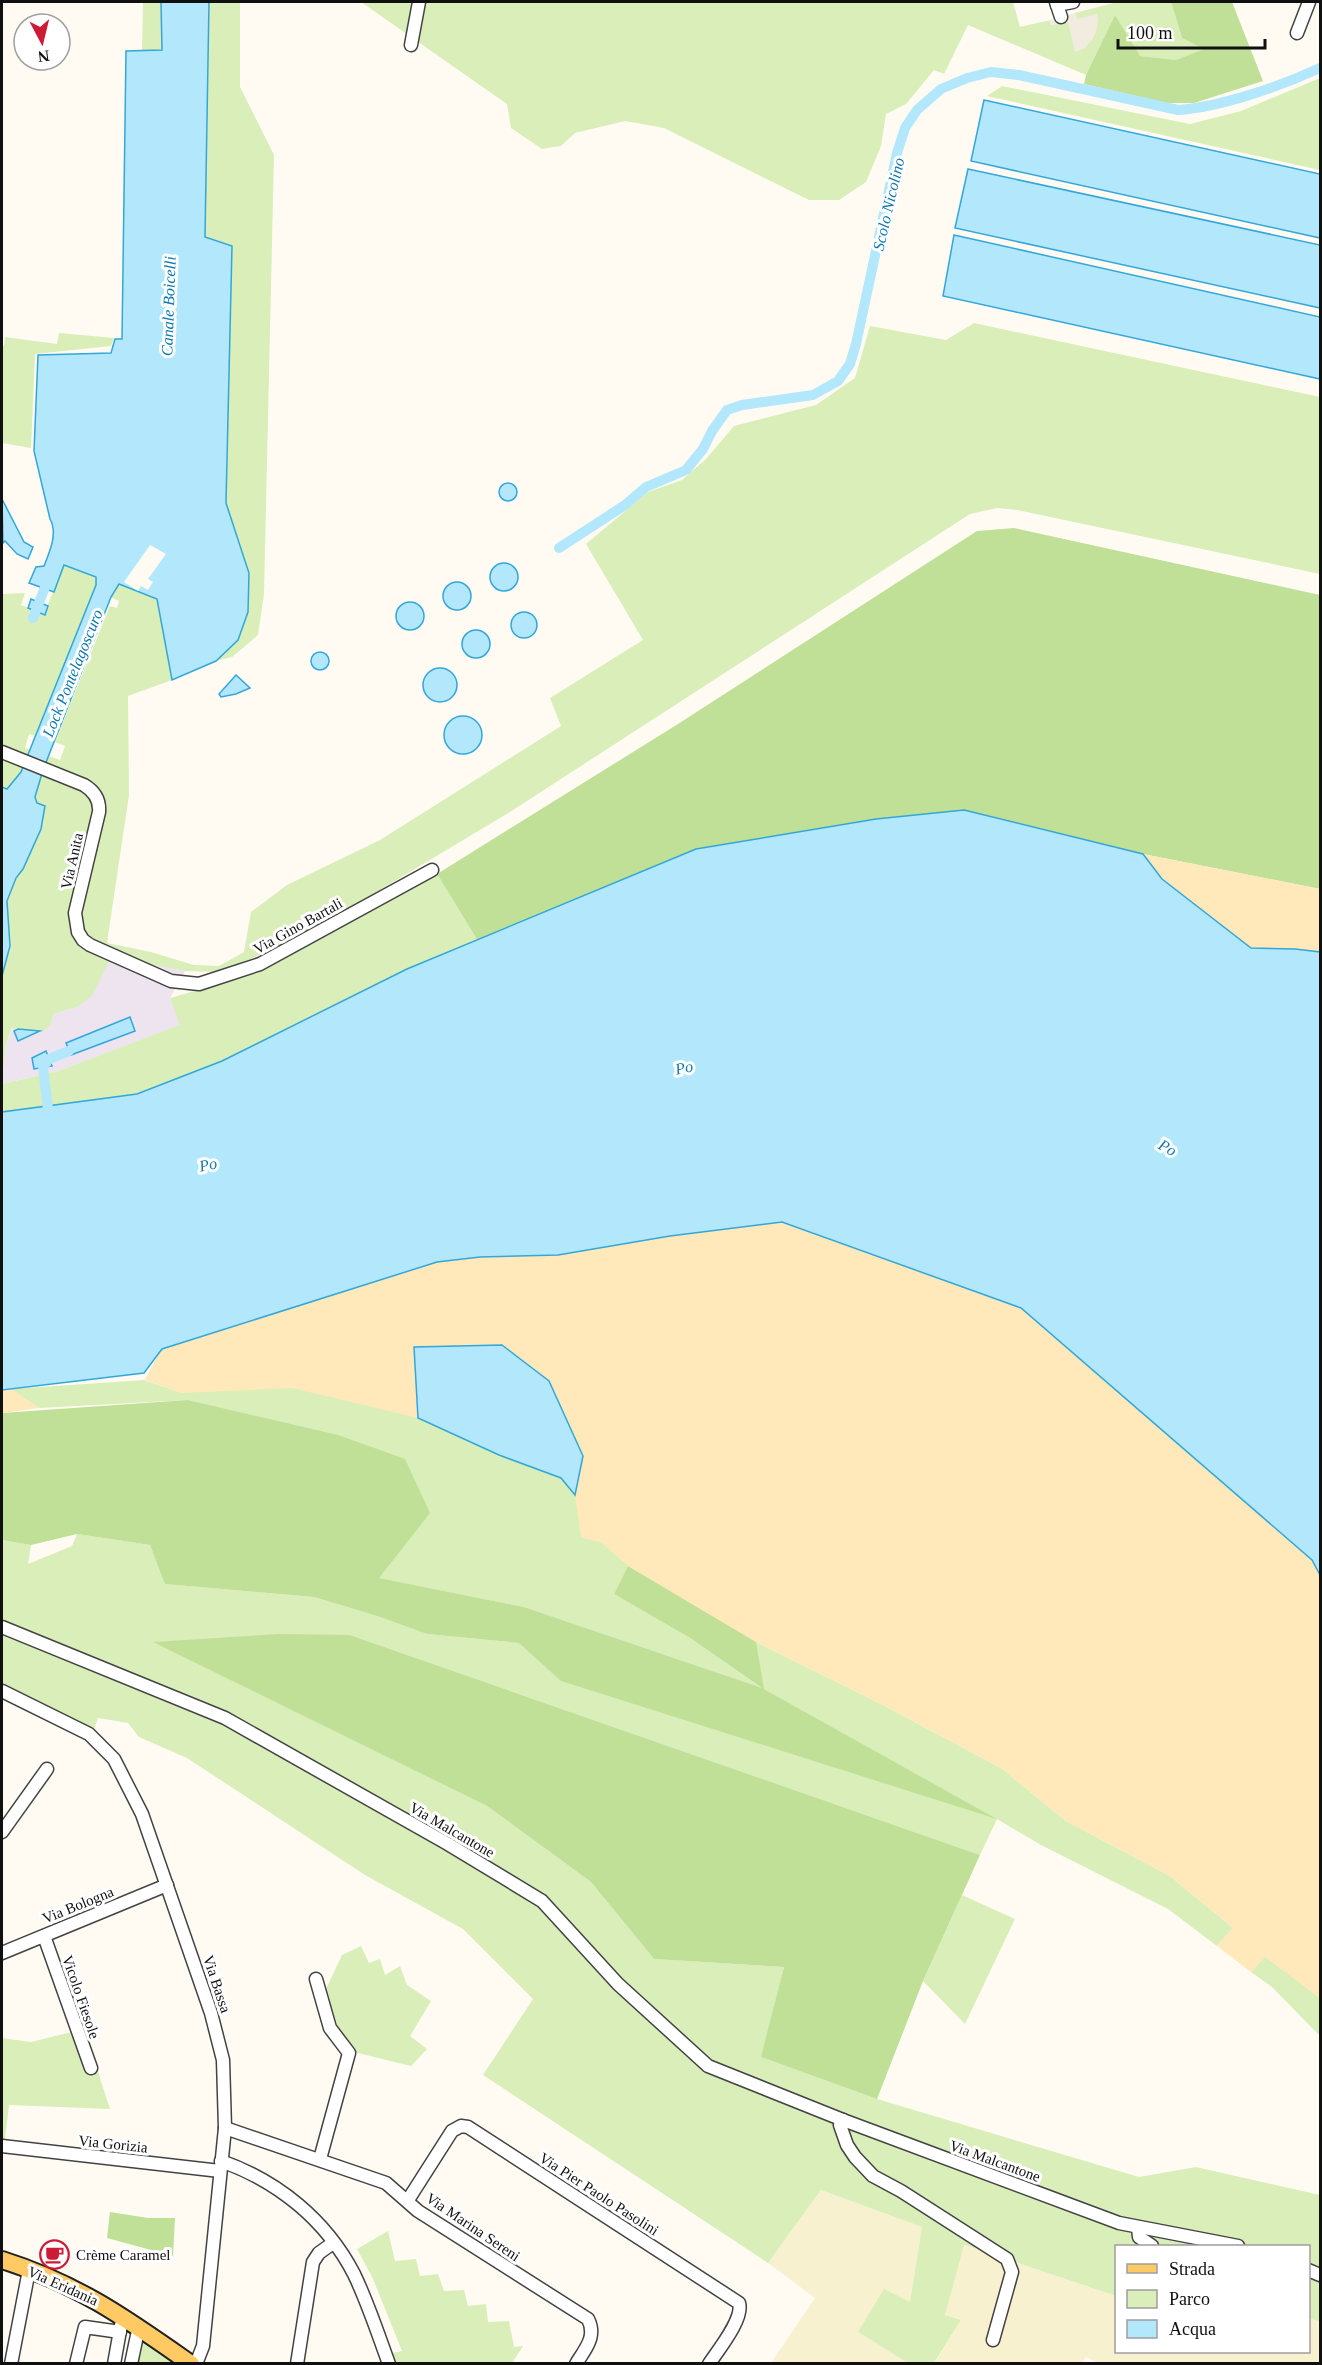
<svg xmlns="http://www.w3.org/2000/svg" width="1322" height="2365" viewBox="0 0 1322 2365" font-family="Georgia,serif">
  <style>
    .industrial { fill: #ede4ef }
    .farmland { fill: #f8f1d0 }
    .green { fill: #d9eeb8; fill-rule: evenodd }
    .forest { fill: #bfe096 }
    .sand { fill: #ffe9bb }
    .plaza { fill: #f2ebe0 }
    .water { fill: #b3e7fb; stroke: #33a7d9; stroke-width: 1.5 }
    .pier { fill: #fffbf3 }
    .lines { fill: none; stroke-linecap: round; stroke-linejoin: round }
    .canal { stroke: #b3e7fb; stroke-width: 10 }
    .minor-casing { stroke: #434343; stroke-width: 15 }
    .major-casing { stroke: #212121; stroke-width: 20 }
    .minor { stroke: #fff; stroke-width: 12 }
    .major { stroke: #ffca63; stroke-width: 16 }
    .labels { text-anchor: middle; stroke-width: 6; stroke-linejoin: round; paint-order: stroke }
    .street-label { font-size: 15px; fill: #101010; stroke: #fff }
    .poi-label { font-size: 15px; fill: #101010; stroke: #fff; text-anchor: start }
    .water-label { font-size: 16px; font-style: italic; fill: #0c78af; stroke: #fff }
  </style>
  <rect width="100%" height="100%" fill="#fffbf3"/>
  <path class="industrial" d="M107 943 133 961 185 971 170 998 181 1025 58 1071 2 1084 6 1044 13 1028 42 1032 51 1025 53 1014 77 1007Z"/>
  <g class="farmland">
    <path d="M821 2190 922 2227 910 2302 858 2332 908 2363H771L815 2298 768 2263Z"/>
    <path d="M963 2245 1116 2296V2352H1308L1309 2318 1320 2322V2363L1100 2364 1086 2357 1081 2364H934L961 2320 945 2315Z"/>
  </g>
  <g class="green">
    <path d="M143 2H161L162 50 142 51Z"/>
    <path d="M209 2H240V87L274 155 264 594 258 635 232 657 216 661 238 640 248 612 249 573 226 503 232 246 205 237Z"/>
    <path d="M361 2H1013L1020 27 1050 20 1051 25 1077 19 1075 13 1117 2H1171L1182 38 1205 49 1176 60 1139 56 1115 15 1086 75 968 25 944 74 934 70 906 104 886 114 881 146 866 182 839 200H809L664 128 625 121 575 133 561 146 542 149 511 128 507 104Z"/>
    <path d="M1320 78V170L987 96 1002 86 1190 124 1241 111Z"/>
    <path d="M974 323 1320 397V574L1017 510 997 508 970 514 510 812 306 934 222 972 185 971 133 961 108 944 112 955 92 996 77 1007 53 1014 51 1025 42 1032 12 1028 6 1044 2 1083V976L10 946 7 902 16 878 23 869 37 803C32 790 44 768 49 756L60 760 65 746 55 742 110 606 117 608 119 601 111 597 119 584 157 599 172 680 128 696 129 795 107 943 151 952 194 965 219 966 244 952 251 912 287 885 380 840 561 726 550 698 643 640 586 544 648 492 682 480 706 459 734 426 816 405 855 378 870 326 946 340Z"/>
    <path d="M59 333 114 338 111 346 35 354 31 448 2 443V346H4L5 337 57 344Z"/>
    <path d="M64 565 96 578V585L35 736 29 734 25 748 31 750 21 772 7 790 2 787V594L25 593 21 605 44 614Z"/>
    <path d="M437 874 478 941 407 969 222 1061 137 1094 2 1112V1084L58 1071 180 1025 170 998 260 972Z"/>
    <path d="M437 1262 758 1643 881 1704 1001 1768 1066 1821 1170 1876 1233 1928 1217 1946 1168 1909 1041 1845 997 1819 980 1855 350 1635 155 1642 487 1806 591 1882 654 1959 784 1967 762 2057 877 2099 1139 2177 1196 2167 1320 2195V2322L1309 2318 1308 2246H1116V2296L964 2245 945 2315 961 2320 934 2363H908L858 2332 884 2289 910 2302 922 2227 821 2190 768 2263 483 2075 533 1999 463 1929 365 1875 187 1758 139 1737 128 1723 98 1718 94 1729 2 1685V1540L31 1545 28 1564 72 1546 77 1534 150 1545 166 1584 314 1597 377 1616 427 1634 520 1643 562 1681 993 1817 764 1689 524 1607 378 1578 187 1400 39 1408 11 1389 144 1380 182 1393ZM583 1456 575 1495 561 1478ZM628 1566 763 1689 690 1638 614 1594Z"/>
    <path d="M962 1895 1015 1919 965 2024 923 1981Z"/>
    <path d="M361 1946 369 1963 380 1959 385 1975 400 1966 407 1985 431 2001 410 2036 427 2049 411 2066 354 2052 338 2028 326 1989 342 1955Z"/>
    <path d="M1265 1956 1320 1998V2036L1272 1987 1251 1972Z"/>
    <path d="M84 2029 110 2109 9 2105 5 2139H2V2038L31 2042Z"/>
    <path d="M388 2231 395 2261 416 2259 420 2276 438 2274 444 2291 464 2290 468 2306 486 2304 488 2322 509 2321 514 2347 523 2346 512 2363H396L392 2353 402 2351 373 2279 357 2249Z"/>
    <path d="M142 2337 179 2364H136Z"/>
  </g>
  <g class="forest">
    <path d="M1171 2H1232L1263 81 1194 103H1167L1084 84 1086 75 1115 15 1140 56 1176 60 1204 49 1182 38Z"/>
    <path d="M1014 528 1320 595V889L1143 854 964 810 696 849 478 941 437 874 678 724 977 531Z"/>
    <path d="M187 1400 338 1435 405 1459 430 1513 379 1578 524 1607 762 1688 690 1638 614 1594 628 1566 756 1642 764 1689 997 1819 561 1681 519 1643 427 1634 377 1616 314 1597 165 1584 150 1545 77 1534 31 1545 2 1540V1413Z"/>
    <path d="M279 1634 350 1635 980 1855 923 1981 877 2099 761 2057 784 1967 654 1959 591 1882 487 1806 153 1642Z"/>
    <path d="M110 2212 148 2218H175L173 2256 107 2238Z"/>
  </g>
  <g class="sand">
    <path d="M1143 854 1320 889V952L1295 949 1251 948 1162 879Z"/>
    <path d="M782 1222 1021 1308 1312 1560 1320 1575V1998L1265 1957 1251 1972 1217 1946 1233 1928 1170 1876 1066 1821 1001 1768 881 1704 756 1642 628 1566 602 1543 581 1537 575 1495 583 1456 414 1347 418 1418 292 1388 182 1393 145 1380 161 1349 437 1262 480 1257 558 1255 670 1236Z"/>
    <path d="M11 1389 39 1408 2 1413V1390Z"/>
  </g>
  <path class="plaza" d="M1075 13 1077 19 1097 14 1098 21 1096 32 1092 40 1085 48 1075 52 1068 22 1052 25 1050 20Z"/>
  <g class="water">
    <path d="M161 2H209L205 237 232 246 226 503 249 573 248 612 238 640 216 661 172 680 157 599 119 584 111 597 43 770 35 797 37 803 45 806 41 829 23 869 16 878 7 901 10 946 2 976V787L7 789 21 772 96 585V577L64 565 54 592 29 583 36 567 44 566C50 551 58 533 50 519L34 451 38 355 111 353 115 339H122L126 51 162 50Z"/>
    <path d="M984 100 1320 174V238L971 161Z"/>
    <path d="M968 169 1320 245V308L955 228Z"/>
    <path d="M954 235 1320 317V379L943 296Z"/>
    <circle cx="508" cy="492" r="9"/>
    <path d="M2 499 24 542 33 547 28 559 17 554 5 541 3 543Z"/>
    <circle cx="504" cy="577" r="14"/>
    <circle cx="457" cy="596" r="14"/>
    <path d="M31 599 48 606 45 615 28 608Z"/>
    <circle cx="410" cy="616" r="14"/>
    <circle cx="524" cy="625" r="13"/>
    <circle cx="476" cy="644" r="14"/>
    <circle cx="320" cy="661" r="9"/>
    <circle cx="440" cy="685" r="17"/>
    <path d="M236 675 250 688 236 694 221 697 219 694Z"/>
    <circle cx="463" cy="735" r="19"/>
    <path d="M964 810 1143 854 1162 879 1251 948 1295 949 1320 952V1575L1312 1560 1021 1308 782 1222 670 1236 558 1255 480 1257 437 1262 162 1349 144 1373 2 1390V1112L137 1094 222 1061 407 969 696 849 876 819Z"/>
    <path d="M130 1017 135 1031 71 1055 66 1043Z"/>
    <path d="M18 1029 40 1031 18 1041 14 1031Z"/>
    <path d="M46 1051 52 1066 34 1069 32 1058Z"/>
    <path d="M502 1345 549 1381 583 1456 575 1495 561 1478 499 1455 418 1418 414 1347Z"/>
  </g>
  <path class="pier" d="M150 545 166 554 148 579 153 582 148 590 141 586 138 591 124 582Z"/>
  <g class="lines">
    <g class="canal">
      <path d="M559 548 625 505 646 487 686 470 703 449 712 431 727 410 742 405 813 395 838 381 850 364 856 344 897 153 905 128 917 110 941 89 967 78 991 72 1019 75 1178 110C1221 107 1281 86 1320 68"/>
      <path d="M33 618 49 577"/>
      <path d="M49 1118 43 1067 49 1059 69 1051"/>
    </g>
    <defs>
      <g id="minor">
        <path d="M1056 2 1061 17"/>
        <path d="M1057 5 1073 2"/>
        <path d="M1297 33 1309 2"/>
        <path d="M411 45 419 2"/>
        <path d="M2 752 84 785C94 791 100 800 99 812L75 913 78 932 83 940 90 945 171 981 199 984 260 964 432 870"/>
        <path d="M2 1627 225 1718 448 1844 542 1901 618 1984 708 2066 843 2120 1119 2223 1238 2246"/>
        <path d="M2 1691 89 1734 114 1759 142 1814 211 2013 223 2060 225 2128 203 2346 196 2364"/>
        <path d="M2 1832 47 1769"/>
        <path d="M44 1936 91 2068"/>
        <path d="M2 1953 167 1885"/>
        <path d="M316 1979 330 2028 349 2053 320 2159"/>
        <path d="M843 2120 840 2125 847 2145 855 2157 873 2176 901 2191 1007 2259 1012 2272 993 2340"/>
        <path d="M225 2128 386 2183 418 2211 588 2319C597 2337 585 2349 576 2364"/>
        <path d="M2 2146 220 2171"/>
        <path d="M221 2161C278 2181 326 2220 354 2274 368 2303 378 2334 389 2364"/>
        <path d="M408 2200 452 2131 461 2126 468 2127 739 2303C744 2319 718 2350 709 2364"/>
        <path d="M1138 2228 1139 2237 1152 2246"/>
        <path d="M1308 2270 1320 2275"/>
        <path d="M11 2364 29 2270"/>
        <path d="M76 2364 85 2327 120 2332"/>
        <path d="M114 2364 121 2325"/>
        <path d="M131 2364 139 2326"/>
        <path d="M297 2364 313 2262 319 2253 333 2243"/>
      </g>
      <path id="major" d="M2 2260C78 2284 127 2319 191 2364"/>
    </defs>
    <use href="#minor" class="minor-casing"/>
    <use href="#major" class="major-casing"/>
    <use href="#minor" class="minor"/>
    <use href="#major" class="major"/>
  </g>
  <defs>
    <symbol id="cafe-ring" viewBox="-11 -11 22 22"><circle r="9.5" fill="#fff" stroke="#ce1a34" stroke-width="1.5"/><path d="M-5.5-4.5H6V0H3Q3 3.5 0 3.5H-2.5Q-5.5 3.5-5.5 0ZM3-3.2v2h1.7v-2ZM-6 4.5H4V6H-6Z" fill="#ce1a34"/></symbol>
  </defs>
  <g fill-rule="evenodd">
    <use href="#cafe-ring" x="38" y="2238" width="33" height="33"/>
  </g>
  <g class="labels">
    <g class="street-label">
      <text transform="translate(72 861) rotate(-77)" y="5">Via Anita</text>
      <text transform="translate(298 926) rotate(-29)" y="5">Via Gino Bartali</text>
      <text transform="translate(452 1830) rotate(30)" y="5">Via Malcantone</text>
      <text transform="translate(78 1905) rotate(-22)" y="5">Via Bologna</text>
      <text transform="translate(217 1984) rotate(72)" y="5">Via Bassa</text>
      <text transform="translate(81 1997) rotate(71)" y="5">Vicolo Fiesole</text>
      <text transform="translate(113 2144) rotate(6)" y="5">Via Gorizia</text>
      <text transform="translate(995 2161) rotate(20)" y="5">Via Malcantone</text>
      <text transform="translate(599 2194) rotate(33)" y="5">Via Pier Paolo Pasolini</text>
      <text transform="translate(473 2227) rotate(34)" y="5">Via Marina Sereni</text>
      <text transform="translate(63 2286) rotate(24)" y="5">Via Eridania</text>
    </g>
    <g class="poi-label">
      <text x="76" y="2260">Crème Caramel</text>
    </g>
    <g class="water-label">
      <text transform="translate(888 204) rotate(-77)" y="6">Scolo Nicolino</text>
      <text transform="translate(168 306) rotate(-88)" y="6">Canale Boicelli</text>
      <text transform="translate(72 673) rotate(-68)" y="6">Lock Pontelagoscuro</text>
      <text transform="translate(684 1067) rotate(-12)" y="6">Po</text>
      <text transform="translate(1168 1147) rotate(29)" y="6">Po</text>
      <text transform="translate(208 1164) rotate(-12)" y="6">Po</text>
    </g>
  </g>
  <rect width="1322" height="2365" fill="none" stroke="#101010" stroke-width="6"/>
  <rect x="1115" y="2245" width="195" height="108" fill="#ffffff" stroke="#9f9f9f" stroke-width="1.5"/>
  <rect x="1127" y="2264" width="30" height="9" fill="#ffca63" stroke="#9f9f9f" stroke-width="1.5"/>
  <text x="1169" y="2275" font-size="18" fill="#101010">Strada</text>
  <rect x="1127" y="2290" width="30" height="18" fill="#d9eeb8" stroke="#9f9f9f" stroke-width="1.5"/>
  <text x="1169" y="2305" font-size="18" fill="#101010">Parco</text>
  <rect x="1127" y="2320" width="30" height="18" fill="#b3e7fb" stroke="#9f9f9f" stroke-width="1.5"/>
  <text x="1169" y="2335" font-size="18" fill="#101010">Acqua</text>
  <g transform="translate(42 42) rotate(173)"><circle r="28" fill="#ffffff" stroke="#9f9f9f" stroke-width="1.5"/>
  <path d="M0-4.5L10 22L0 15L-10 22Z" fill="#ce1a34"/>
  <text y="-9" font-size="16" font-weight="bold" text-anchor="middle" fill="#101010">N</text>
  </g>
  <path d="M1118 39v9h147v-9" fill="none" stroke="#101010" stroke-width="3"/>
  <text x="1127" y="39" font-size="18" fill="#101010" stroke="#ffffff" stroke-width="4.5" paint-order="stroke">100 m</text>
</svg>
